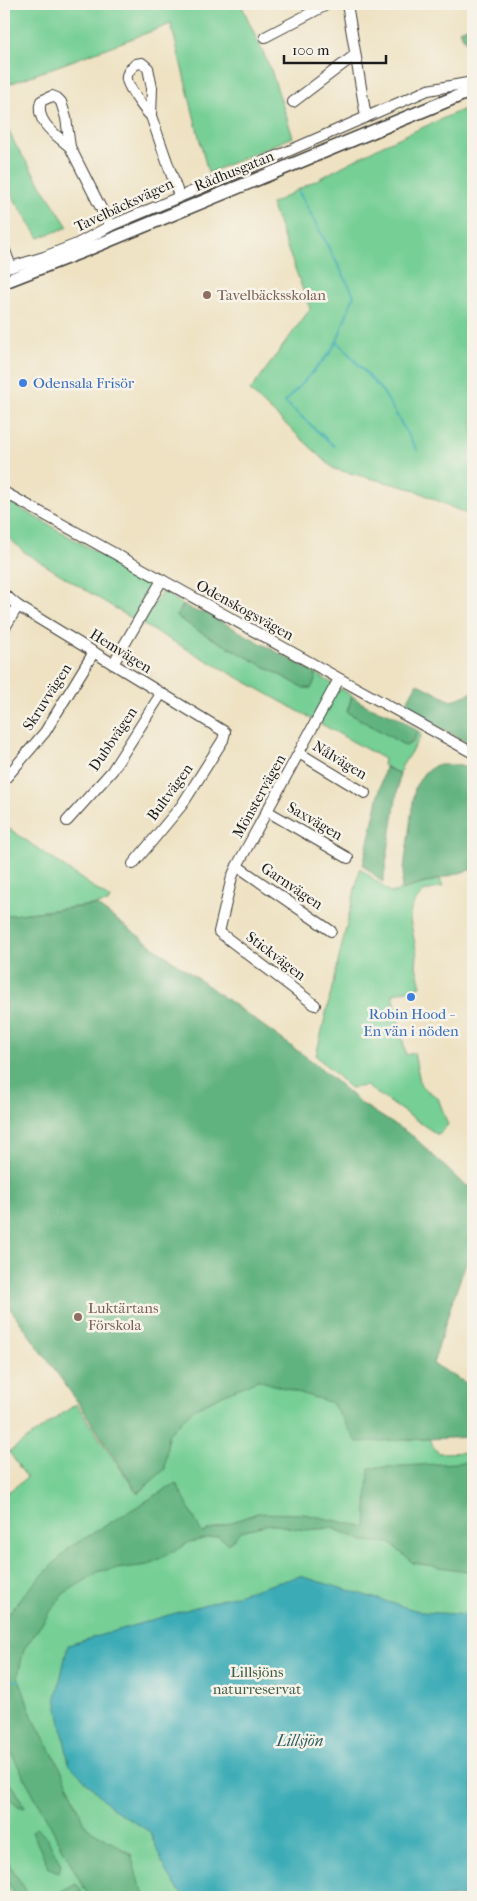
<svg xmlns="http://www.w3.org/2000/svg" width="477" height="1901" viewBox="0 0 477 1901" font-family="'IM FELL French Canon',serif">
  <style>
    .green { fill: #76cf95; stroke: #497658 }
    .forest { fill: #60b27e; stroke: #3e674d }
    .water { fill: #3aabb6; stroke: #2b6469 }
    .lines { fill: none; stroke-linecap: round; stroke-linejoin: round }
    .stream { stroke: #3aabb6; stroke-width: 2 }
    .minor-casing { stroke: #3c3a35; stroke-width: 12 }
    .major-casing { stroke: #3c3a35; stroke-width: 15 }
    .minor { stroke: #fff; stroke-width: 10 }
    .major { stroke: #fff; stroke-width: 12 }
    .education-dot { fill: #8d6e63; stroke: #f7f3e8; stroke-width: 2 }
    .shop-dot { fill: #3f7fe0; stroke: #f7f3e8; stroke-width: 2 }
    .labels { text-anchor: middle; stroke-width: 5; stroke-linejoin: round; paint-order: stroke }
    .street-label { font-size: 15px; fill: #1c1c1c; stroke: #f7f3e8 }
    .education-label { font-size: 15px; fill: #785e54; stroke: #f7f3e8; text-anchor: start }
    .shop-label { font-size: 15px; fill: #366cbe; stroke: #f7f3e8; text-anchor: start }
    .park-label { font-size: 15px; fill: #3c5b46; stroke: #f7f3e8 }
    .water-label { font-size: 16px; font-style: italic; fill: #2a5c61; stroke: #f7f3e8 }
  </style>
  <rect width="100%" height="100%" fill="#f7f3e8"/>
  <filter id="ink" filterUnits="userSpaceOnUse"><feTurbulence type="fractalNoise" baseFrequency=".02" numOctaves="2"/><feDisplacementMap in="SourceGraphic" scale="10" xChannelSelector="R" yChannelSelector="G"/><feConvolveMatrix kernelMatrix="1 2 1 2 8 2 1 2 1" color-interpolation-filters="sRGB"/></filter>
  <filter id="wash" filterUnits="userSpaceOnUse"><feTurbulence type="fractalNoise" baseFrequency=".0096" numOctaves="4" result="noise"/><feDisplacementMap in="SourceGraphic" scale="20" xChannelSelector="R" yChannelSelector="G"/><feGaussianBlur stdDeviation="1.12" result="paint"/><feColorMatrix in="noise" values="0 0 0 0 0 0 0 0 0 0 0 0 0 0 0 0 0 1.4 0 .05"/><feComposite in="paint" operator="in"/></filter>
  <g filter="url(#wash)">
    <rect width="100%" height="100%" fill="#eee2c3"/>
    <g class="green">
      <path d="M6 4H241L271 70 293 137 208 173 171 24 4 86V5Z"/>
      <path d="M473 105V517L412 489 334 469 250 391 310 309 271 204 383 145Z"/>
      <path d="M4 121 15 144 68 227 39 238 4 183Z"/>
      <path d="M4 499 152 584V588L134 620 24 552 4 533Z"/>
      <path d="M163 590 183 605 176 616 197 630 304 688H311L315 681V673L352 696 347 712 406 746 413 742 419 731 421 736 402 766 400 774 383 765 384 759 142 624Z"/>
      <path d="M4 825 110 899 108 903 4 916Z"/>
      <path d="M360 868 391 893 440 879 443 886 424 892 417 899 411 909 410 919 417 954 416 966 421 986 393 994 406 1055 414 1053 421 1086 438 1098 448 1125 438 1135 366 1086 350 1088 316 1056Z"/>
      <path d="M165 1363 411 1389 433 1446 439 1453 473 1452V1897H4V1495L27 1478 9 1452 76 1404 138 1494 148 1485 131 1446Z"/>
    </g>
    <g class="forest">
      <path d="M473 25V56L459 30Z"/>
      <path d="M184 605 197 612 206 613 315 673V681L311 688H304L197 630 176 616Z"/>
      <path d="M417 683 451 701 473 692V746L404 707Z"/>
      <path d="M352 696C365 706 372 708 387 713 397 716 408 725 418 731L412 741 406 746 347 712Z"/>
      <path d="M436 765H456L473 769V869L401 890 415 787 424 773Z"/>
      <path d="M385 767 400 774 383 883 363 865Z"/>
      <path d="M96 905 316 1064 362 1104 414 1137 463 1184 473 1188V1244L452 1302 433 1364 473 1387V1437L357 1442 332 1403 258 1380 227 1393 192 1410 168 1435 165 1469 138 1493 77 1401 4 1300V916Z"/>
      <path d="M473 1462V1572L413 1563 390 1543 364 1541 332 1528 305 1530 270 1524 241 1531 229 1544 218 1536 190 1542 148 1565 100 1571 63 1594 24 1649 18 1676 32 1716 62 1771 87 1828 131 1854 139 1884 147 1897H89L4 1740V1619L25 1593 70 1547 176 1483 202 1533 257 1513 304 1514 366 1527 369 1468Z"/>
      <path d="M6 1781 15 1789 25 1808 18 1806 5 1794 4 1783Z"/>
      <path d="M36 1828 47 1838 61 1865 59 1872 49 1868 32 1832Z"/>
      <path d="M4 1856 30 1897H17L4 1877Z"/>
      <path d="M76 1883 82 1892 74 1897H51Z"/>
    </g>
    <path class="water" d="M300 1576 422 1612 473 1615V1897H185L182 1895 165 1870 150 1832 112 1808 69 1764 56 1698 68 1645Z"/>
    <g class="lines">
      <g class="stream">
        <path d="M299 192 354 295 337 341 330 353 285 402 334 446"/>
        <path d="M338 342 383 392 417 450"/>
        <path d="M4 1681 20 1680"/>
      </g>
    </g>
  </g>
  <g filter="url(#ink)">
    <g class="lines">
      <defs>
        <g id="minor">
          <path d="M347 4 366 117"/>
          <path d="M265 37 328 4"/>
          <path d="M293 102 355 55"/>
          <path d="M151 116C144 110 141 104 136 97 128 84 120 76 136 64L142 63 148 68 152 88 151 116 179 196"/>
          <path d="M70 147C56 135 34 121 41 101L52 96 57 98 61 102 66 118 70 147 110 226"/>
          <path d="M4 248 11 267"/>
          <path d="M4 269 44 257 77 244 110 226 284 153 428 90 473 82"/>
          <path d="M4 492 473 753"/>
          <path d="M4 594 18 606 225 732 223 740 182 805 133 864"/>
          <path d="M4 629 18 606"/>
          <path d="M113 664 162 580"/>
          <path d="M299 753 365 793"/>
          <path d="M4 780 45 732 94 652"/>
          <path d="M267 811 348 858"/>
          <path d="M67 821 112 771 161 694"/>
          <path d="M237 866 331 931"/>
          <path d="M315 1005 219 932 232 877 237 866 339 679"/>
        </g>
        <path id="major" d="M4 282 86 250 473 90"/>
      </defs>
      <use href="#minor" class="minor-casing"/>
      <use href="#major" class="major-casing"/>
      <use href="#minor" class="minor"/>
      <use href="#major" class="major"/>
    </g>
  </g>
  <g class="education-dot">
    <circle cx="207" cy="295" r="5"/>
    <circle cx="78" cy="1317" r="5"/>
  </g>
  <g class="shop-dot">
    <circle cx="23" cy="383" r="5"/>
    <circle cx="411" cy="997" r="5"/>
  </g>
  <g class="labels">
    <g class="street-label">
      <text transform="translate(234 171) rotate(-22)" y="5">Rådhusgatan</text>
      <text transform="translate(124 205) rotate(-25)" y="5">Tavelbäcksvägen</text>
      <text transform="translate(245 610) rotate(29)" y="5">Odenskogsvägen</text>
      <text transform="translate(121 651) rotate(32)" y="5">Hemvägen</text>
      <text transform="translate(47 697) rotate(-57)" y="5">Skruvvägen</text>
      <text transform="translate(113 739) rotate(-56)" y="5">Dubbvägen</text>
      <text transform="translate(340 760) rotate(31)" y="5">Nålvägen</text>
      <text transform="translate(170 792) rotate(-54)" y="5">Bultvägen</text>
      <text transform="translate(259 796) rotate(-61)" y="5">Mönstervägen</text>
      <text transform="translate(315 821) rotate(30)" y="5">Saxvägen</text>
      <text transform="translate(292 886) rotate(34)" y="5">Garnvägen</text>
      <text transform="translate(276 956) rotate(37)" y="5">Stickvägen</text>
    </g>
    <g class="education-label">
      <text x="217" y="300">Tavelbäcksskolan</text>
      <text x="88" y="1313">Luktärtans<tspan x="88" dy="17">Förskola</tspan></text>
    </g>
    <g class="shop-label">
      <text x="33" y="388">Odensala Frisör</text>
      <text x="411" y="1019" text-anchor="middle">Robin Hood -<tspan x="411" dy="17">En vän i nöden</tspan></text>
    </g>
    <g class="park-label">
      <text x="257" y="1677">Lillsjöns<tspan x="257" dy="17">naturreservat</tspan></text>
    </g>
    <g class="water-label">
      <text x="300" y="1746">Lillsjön</text>
    </g>
  </g>
  <rect width="477" height="1901" fill="none" stroke="#f7f3e8" stroke-width="20"/>
  <path d="M284 55v8h102v-8" fill="none" stroke="#1c1c1c" stroke-width="2.5"/>
  <text x="292" y="55" font-size="15" fill="#1c1c1c" stroke="#f7f3e8" stroke-width="4" paint-order="stroke">100 m</text>
</svg>
